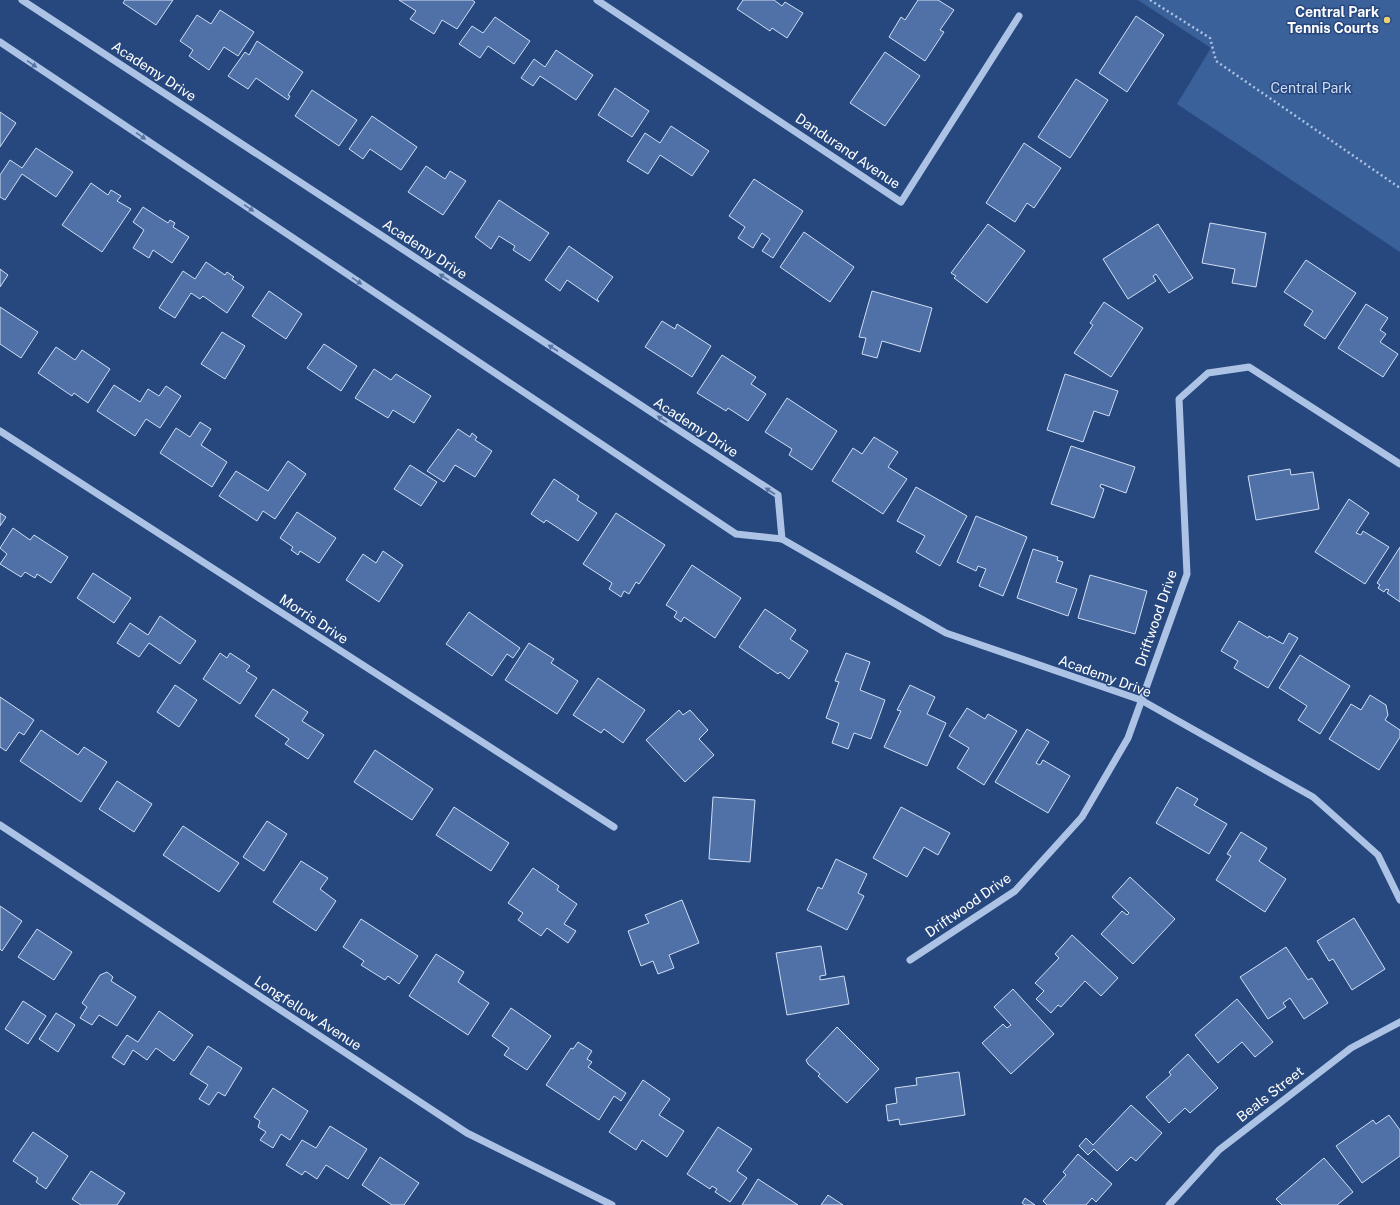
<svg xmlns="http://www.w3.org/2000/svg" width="1400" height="1205" viewBox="0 0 1400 1205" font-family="'Public Sans',sans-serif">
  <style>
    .green { fill: #3b619b }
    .building { fill: #4f71a7; stroke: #d0def4 }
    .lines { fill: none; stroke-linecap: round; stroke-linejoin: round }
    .path { stroke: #adc3e5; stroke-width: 2.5; stroke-dasharray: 2 3; stroke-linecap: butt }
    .minor { stroke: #adc3e5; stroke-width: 7 }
    .oneway { fill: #5673a2 }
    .poi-dot { fill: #edd173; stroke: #27487e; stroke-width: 1.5 }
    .labels { text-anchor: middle; stroke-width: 3; stroke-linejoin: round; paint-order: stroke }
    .poi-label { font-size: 14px; font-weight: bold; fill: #fff; stroke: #27487e; text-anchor: end }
    .street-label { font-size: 14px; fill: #fff; stroke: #27487e }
    .park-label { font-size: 14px; fill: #d0def4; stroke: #27487e }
  </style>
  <rect width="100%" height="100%" fill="#27487e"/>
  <path class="green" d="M1138 0H1400V252L1177 104 1211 48Z"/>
  <g class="building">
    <path d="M125 0H173L156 25 123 3Z"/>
    <path d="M399 0H472L475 2 457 29 442 20 434 34 410 19 416 11Z"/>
    <path d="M743 0H774L782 6 785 2 803 13 787 38 772 28 770 31 737 9Z"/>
    <path d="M918 0H938L954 10 940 30 944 32 925 61 889 37 901 17 905 20Z"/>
    <path d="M220 10 254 32 238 56 224 47 209 70 189 56 193 50 180 41 197 15 211 24Z"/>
    <path d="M1136 16 1164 35 1127 92 1099 73Z"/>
    <path d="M495 17 530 41 514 64 488 46 480 58 459 44 472 26 483 33Z"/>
    <path d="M257 41 303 72 288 95 290 96 288 100 256 78 248 89 228 76 245 52 249 55Z"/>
    <path d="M556 50 593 75 576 100 540 76 533 86 521 78 534 59 545 67Z"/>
    <path d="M885 52 920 76 885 126 850 103Z"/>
    <path d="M1076 79 1108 100 1070 158 1038 137Z"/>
    <path d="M615 88 649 111 632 137 598 115Z"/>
    <path d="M312 90 357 120 339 146 295 116Z"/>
    <path d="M0 112 16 123 0 147Z"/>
    <path d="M372 116 417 147 401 170 370 149 363 159 349 149Z"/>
    <path d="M671 126 709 151 692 176 660 155 648 174 627 161 645 133 660 143Z"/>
    <path d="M1024 143 1061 168 1034 208 1027 203 1015 222 986 203Z"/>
    <path d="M36 148 73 172 56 197 22 174 5 200 0 197V175L10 160 22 168Z"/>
    <path d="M426 166 445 179 450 171 466 181 443 215 408 192Z"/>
    <path d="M754 179 803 211 773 258 762 251 770 239 762 233 753 248 738 238 745 227 729 216Z"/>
    <path d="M91 183 108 195 111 190 121 196 117 201 131 209 102 252 62 225Z"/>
    <path d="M499 200 549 233 530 261 513 250 515 246 499 236 491 249 475 237Z"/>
    <path d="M143 207 168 223 170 220 175 223 173 227 189 237 172 263 153 250 149 258 133 248 144 230 133 222Z"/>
    <path d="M1210 223 1266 233 1256 287 1232 283 1235 269 1202 263Z"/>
    <path d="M988 224 1025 251 987 303 954 278 956 276 951 273Z"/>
    <path d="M1158 224 1193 278 1169 293 1156 274 1153 276 1156 281 1128 299 1103 259Z"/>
    <path d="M804 232 854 267 830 302 780 267Z"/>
    <path d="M569 246 613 277 597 299 599 302 567 280 560 291 545 280Z"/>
    <path d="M1306 260 1356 293 1325 339 1304 325 1313 311 1284 292Z"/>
    <path d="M206 262 225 275 227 272 234 277 232 279 244 287 227 313 203 296 200 299 191 293 175 318 159 308 183 271 195 279Z"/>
    <path d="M0 269 8 275 0 287Z"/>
    <path d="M269 291 302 314 286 339 252 316Z"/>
    <path d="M872 291 932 308 920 352 882 341 877 358 862 354 866 338 859 337Z"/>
    <path d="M1104 302 1143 328 1111 377 1074 353 1093 325 1090 323Z"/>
    <path d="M1366 304 1388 318 1380 330 1386 334 1380 342 1398 354 1383 377 1338 348Z"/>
    <path d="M0 307 38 332 21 358 0 344Z"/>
    <path d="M662 321 675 329 677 324 711 346 692 377 645 347Z"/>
    <path d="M222 332 245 346 225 379 201 364Z"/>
    <path d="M324 344 357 366 341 391 307 368Z"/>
    <path d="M56 347 75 360 82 350 110 369 88 403 74 393 72 396 38 373Z"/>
    <path d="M722 355 756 377 751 384 766 394 748 421 728 408 726 411 697 393Z"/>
    <path d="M374 369 391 380 396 374 431 396 414 423 393 410 388 418 355 398Z"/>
    <path d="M1065 374 1118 391 1109 416 1094 411 1083 442 1047 430Z"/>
    <path d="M114 385 140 402 148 389 159 396 166 386 181 396 160 428 146 419 135 436 97 411Z"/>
    <path d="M787 398 837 431 812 470 789 455 792 449 765 432Z"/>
    <path d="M200 422 211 429 201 445 227 462 212 487 160 453 176 428 190 437Z"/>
    <path d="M458 429 470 437 472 433 477 437 475 440 492 451 475 477 455 465 444 482 427 471Z"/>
    <path d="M874 437 898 452 888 467 907 479 883 514 832 481 853 448 862 454Z"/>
    <path d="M1071 446 1135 467 1126 493 1101 484 1100 487 1104 489 1094 518 1051 504Z"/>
    <path d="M288 461 306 474 275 519 263 511 257 521 219 496 236 471 268 491Z"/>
    <path d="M410 465 437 482 421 506 394 489Z"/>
    <path d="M1290 469 1291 475 1313 472 1319 509 1256 520 1248 476Z"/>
    <path d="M554 479 579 496 577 500 597 513 578 541 546 520 544 523 531 514Z"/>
    <path d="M916 487 967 516 940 566 916 552 925 536 897 521Z"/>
    <path d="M1349 499 1369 513 1356 533 1361 535 1363 531 1389 547 1365 584 1315 552Z"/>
    <path d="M297 512 336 538 319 563 300 551 298 555 291 550 293 547 280 538Z"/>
    <path d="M0 513 6 517 0 526Z"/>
    <path d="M616 513 665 545 639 584 636 582 629 594 624 591 621 597 609 589 612 583 583 564Z"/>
    <path d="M976 516 1027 537 1003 596 979 586 986 569 978 566 976 571 957 562Z"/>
    <path d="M13 528 30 540 34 535 68 557 51 583 37 574 35 578 25 572 21 577 0 564 7 554 0 548Z"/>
    <path d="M1400 547V602L1387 593 1389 590 1386 589 1384 592 1378 588 1380 585 1377 583Z"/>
    <path d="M1033 549 1058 557 1057 560 1063 562 1056 582 1077 589 1068 616 1017 598Z"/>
    <path d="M383 551 403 565 379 602 346 580 363 554 376 563Z"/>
    <path d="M692 565 741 598 715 638 684 617 681 622 674 617 677 612 666 605Z"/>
    <path d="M93 573 131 598 114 623 77 598Z"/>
    <path d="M1090 575 1147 591 1135 634 1078 618Z"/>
    <path d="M765 609 796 630 790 639 808 651 789 679 780 672 778 674 739 647Z"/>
    <path d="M469 612 520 648 513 658 507 654 492 676 446 644Z"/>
    <path d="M160 616 196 641 180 664 149 643 139 657 117 643 130 623 148 635Z"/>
    <path d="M1239 621 1268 638 1269 636 1283 644 1289 633 1298 638 1268 688 1234 668 1238 661 1221 651Z"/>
    <path d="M529 643 554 659 551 663 578 681 557 714 505 680Z"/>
    <path d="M220 653 227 658 230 653 250 666 246 671 257 678 240 704 203 679Z"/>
    <path d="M846 653 870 662 860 690 885 700 871 739 854 733 848 749 832 743 839 723 826 718 839 682 835 681Z"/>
    <path d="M1300 655 1350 686 1320 734 1298 720 1307 706 1279 688Z"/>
    <path d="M598 678 645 710 623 743 604 729 601 733 573 715Z"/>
    <path d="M175 685 197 700 179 727 157 712Z"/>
    <path d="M910 685 935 697 927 714 946 723 927 766 884 747 901 711 897 710Z"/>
    <path d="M273 689 308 712 302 721 324 735 308 759 285 744 289 739 255 716Z"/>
    <path d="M1370 695 1386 705 1388 715 1385 720 1400 730V737L1379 770 1329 739 1351 704 1361 710Z"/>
    <path d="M0 697 34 720 24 735 19 732 6 751 0 747Z"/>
    <path d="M967 708 985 719 988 714 1017 731 984 785 957 768 969 748 949 736Z"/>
    <path d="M679 710 683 715 690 710 708 730 699 739 714 755 685 782 646 740Z"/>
    <path d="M1027 729 1049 742 1036 763 1040 765 1043 760 1070 776 1048 813 995 782Z"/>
    <path d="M41 730 78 755 84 747 107 762 81 802 20 761Z"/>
    <path d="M375 750 433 789 412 820 354 782Z"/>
    <path d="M117 781 152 804 134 832 99 809Z"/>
    <path d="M1177 787 1198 799 1194 805 1227 824 1209 854 1156 823Z"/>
    <path d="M713 797 755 800 750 862 709 859Z"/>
    <path d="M454 807 509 843 491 871 436 835Z"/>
    <path d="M901 807 950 833 938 855 924 847 907 877 873 858Z"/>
    <path d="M267 821 287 834 264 871 243 857Z"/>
    <path d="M183 826 239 863 219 892 163 855Z"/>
    <path d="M1241 832 1267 848 1259 861 1286 879 1265 912 1216 880 1231 856 1227 854Z"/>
    <path d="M836 859 867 874 858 893 864 896 847 930 807 910 818 887 822 889Z"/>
    <path d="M301 861 328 878 320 889 336 901 316 931 273 902Z"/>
    <path d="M533 868 559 886 557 890 577 904 564 924 576 931 568 943 547 928 541 936 518 920 523 913 508 903Z"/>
    <path d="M1130 877 1175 919 1133 964 1101 934 1122 911 1127 915 1129 913 1112 897Z"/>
    <path d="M682 900 699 943 669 955 674 968 658 974 653 961 641 966 628 931 649 923 645 915Z"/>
    <path d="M0 906 22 921 2 951 0 949Z"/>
    <path d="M1354 918 1385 969 1352 990 1333 959 1329 961 1317 941Z"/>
    <path d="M361 919 418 956 399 984 388 976 385 980 361 965 364 961 343 947Z"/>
    <path d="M37 929 72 952 54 980 18 957Z"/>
    <path d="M1072 935 1118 978 1101 996 1085 981 1061 1007 1058 1005 1051 1013 1036 999 1044 991 1035 983 1059 958 1055 954Z"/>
    <path d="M821 946 826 975 820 976V980L844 976 849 1004 787 1015 776 953Z"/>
    <path d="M1286 947 1308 980 1312 978 1328 1003 1304 1019 1290 998 1283 1003 1286 1007 1268 1019 1240 977Z"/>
    <path d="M436 954 464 972 458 982 489 1003 468 1035 409 996Z"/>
    <path d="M107 972 113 977 111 981 136 997 117 1026 99 1015 92 1025 80 1018 87 1007 82 1003 100 975Z"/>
    <path d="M1013 989 1054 1034 1011 1074 982 1043 1003 1024 1007 1028 1011 1025 994 1007Z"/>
    <path d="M1237 999 1273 1042 1255 1057 1242 1042 1218 1063 1195 1035Z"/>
    <path d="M23 1001 46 1016 28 1044 5 1029Z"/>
    <path d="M511 1008 551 1036 527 1070 504 1055 509 1048 492 1036Z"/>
    <path d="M159 1011 193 1035 174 1061 156 1048 147 1060 133 1050 124 1065 112 1057 127 1035 138 1042Z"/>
    <path d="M56 1013 75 1025 58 1052 39 1039Z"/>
    <path d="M837 1027 879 1069 847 1103 818 1076 820 1074 808 1064 806 1060Z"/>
    <path d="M578 1042 592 1051 587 1059 592 1062 588 1067 626 1093 621 1101 614 1096 599 1120 546 1085 571 1048 573 1049Z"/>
    <path d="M208 1046 242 1068 225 1096 218 1092 209 1105 199 1099 208 1085 190 1074Z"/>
    <path d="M1188 1054 1218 1088 1190 1113 1185 1108 1169 1123 1146 1097 1171 1075 1169 1072Z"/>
    <path d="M959 1072 965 1115 900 1125 899 1119 888 1121 886 1105 897 1103 895 1088 917 1085 916 1078Z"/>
    <path d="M643 1080 670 1099 659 1115 684 1131 667 1157 642 1140 636 1150 609 1132Z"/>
    <path d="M273 1088 308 1111 290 1140 281 1134 273 1148 260 1140 266 1132 258 1127 260 1121 254 1117Z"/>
    <path d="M1131 1105 1162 1133 1136 1161 1131 1157 1117 1171 1094 1149 1088 1155 1079 1146 1086 1138 1093 1145Z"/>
    <path d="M1389 1115 1400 1130V1156L1362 1183 1336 1146 1373 1120 1376 1124Z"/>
    <path d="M330 1126 367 1149 348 1179 326 1165 317 1179 305 1171 302 1175 286 1165 302 1140 316 1148Z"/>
    <path d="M718 1127 752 1149 737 1171 747 1178 730 1202 715 1192 717 1189 712 1186 710 1189 687 1174Z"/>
    <path d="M33 1132 68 1156 46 1189 36 1182 38 1178 13 1161Z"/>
    <path d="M1078 1154 1112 1184 1096 1202 1092 1198 1086 1205H1047L1043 1201 1066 1175 1063 1172Z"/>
    <path d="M380 1157 419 1183 404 1205H392L362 1185Z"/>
    <path d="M1324 1158 1353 1192 1337 1205H1282L1276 1199Z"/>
    <path d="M91 1171 125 1193 117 1205H81L72 1199Z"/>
    <path d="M758 1179 798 1205H742Z"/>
    <path d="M828 1195 843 1205H821Z"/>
    <path d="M1025 1198 1035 1205H1025L1022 1203Z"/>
  </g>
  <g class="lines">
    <path class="path" d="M1150 0 1210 38 1216 61 1400 188"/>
    <g class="minor">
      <path d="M22 0 778 495 782 539"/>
      <path d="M597 0 901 202 1019 16"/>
      <path d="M0 42 736 534 782 539 946 633 1141 700 1313 797 1378 855 1400 900"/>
      <path d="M0 431 614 827"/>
      <path d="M0 825 467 1133 612 1205"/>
      <path d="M910 960 1015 891 1082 817 1128 738 1187 574 1179 399 1208 373 1249 367 1400 464"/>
      <path d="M1169 1205 1219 1150 1351 1048 1400 1022"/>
    </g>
  </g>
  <defs><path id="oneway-solid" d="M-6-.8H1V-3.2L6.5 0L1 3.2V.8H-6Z"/></defs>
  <g class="oneway">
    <use href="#oneway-solid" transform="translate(32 64) rotate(34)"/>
    <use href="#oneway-solid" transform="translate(141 136) rotate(34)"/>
    <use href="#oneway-solid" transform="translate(249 208) rotate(34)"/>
    <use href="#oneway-solid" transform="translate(444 277) rotate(-147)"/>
    <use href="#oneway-solid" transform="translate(357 281) rotate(34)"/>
    <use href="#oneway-solid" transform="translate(553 348) rotate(-147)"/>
    <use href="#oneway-solid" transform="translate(662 419) rotate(-147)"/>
    <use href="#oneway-solid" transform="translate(770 491) rotate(-147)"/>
  </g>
  <circle class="poi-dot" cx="1387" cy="20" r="4"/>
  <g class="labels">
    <g class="poi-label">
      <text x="1379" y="17">Central Park<tspan x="1379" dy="16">Tennis Courts</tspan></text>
    </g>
    <g class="street-label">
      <text transform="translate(154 71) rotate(33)" y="5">Academy Drive</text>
      <text transform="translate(848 151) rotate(34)" y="5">Dandurand Avenue</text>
      <text transform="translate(425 249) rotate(33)" y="5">Academy Drive</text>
      <text transform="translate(696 427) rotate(33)" y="5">Academy Drive</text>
      <text transform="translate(1156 618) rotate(-71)" y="5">Driftwood Drive</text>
      <text transform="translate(314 619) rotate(33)" y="5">Morris Drive</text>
      <text transform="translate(1105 676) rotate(20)" y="5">Academy Drive</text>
      <text transform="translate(968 905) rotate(-35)" y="5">Driftwood Drive</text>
      <text transform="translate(308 1013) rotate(33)" y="5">Longfellow Avenue</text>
      <text transform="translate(1270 1094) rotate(-38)" y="5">Beals Street</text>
    </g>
    <g class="park-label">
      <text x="1311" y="93">Central Park</text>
    </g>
  </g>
</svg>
